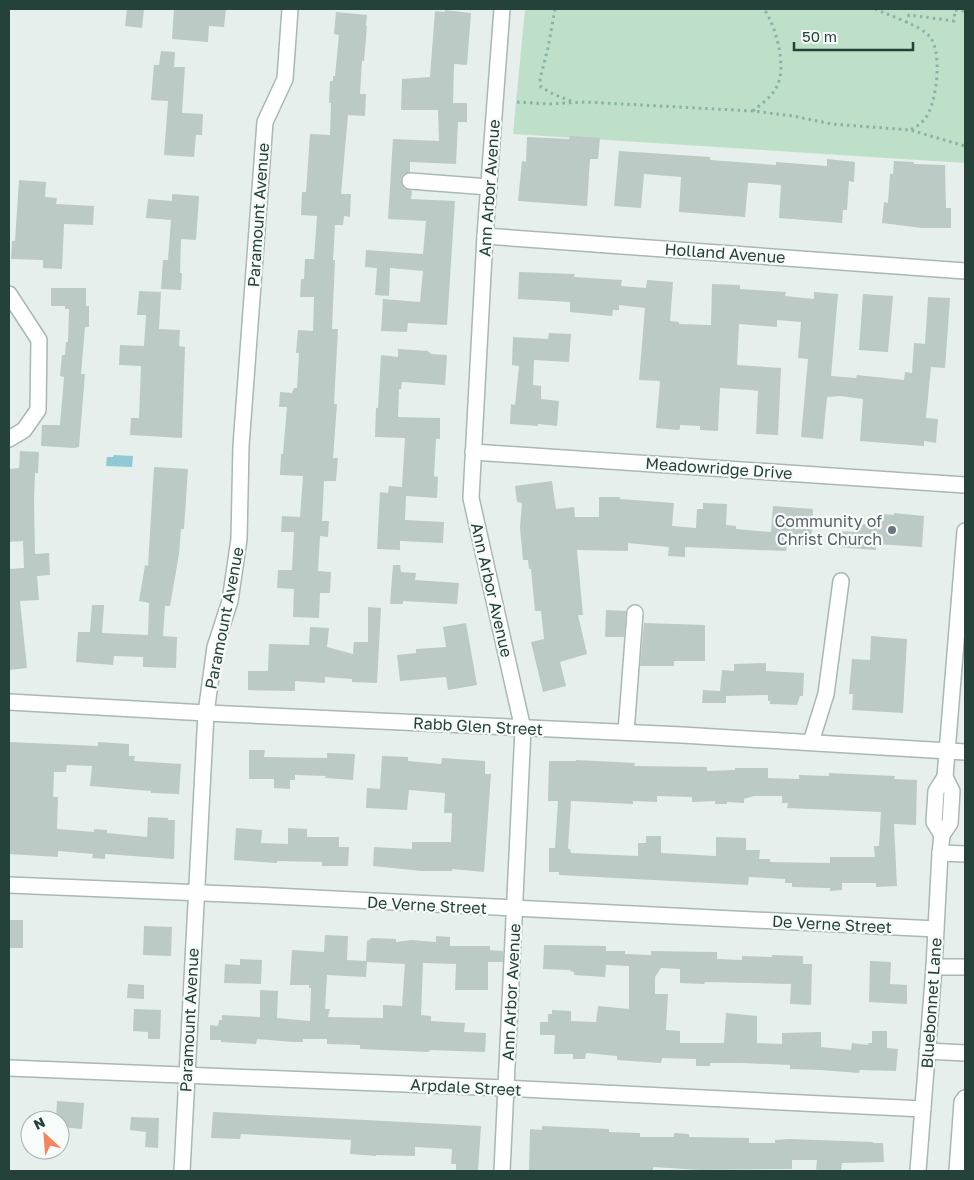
<svg xmlns="http://www.w3.org/2000/svg" width="974" height="1180" viewBox="0 0 974 1180" font-family="'Golos Text',sans-serif">
  <style>
    .green { fill: #bfe0c8 }
    .water { fill: #8ec9d4 }
    .building { fill: #bbcac4; fill-rule: evenodd }
    .lines { fill: none; stroke-linecap: round; stroke-linejoin: round }
    .minor-casing { stroke: #a8b8b2; stroke-width: 18 }
    .path { stroke: #86b3a5; stroke-width: 3; stroke-dasharray: 2.5 4; stroke-linecap: butt }
    .minor { stroke: #fff; stroke-width: 15 }
    .worship-dot { fill: #6b7280; stroke: #f7fbf9; stroke-width: 2 }
    .labels { text-anchor: middle; stroke-width: 4.5; stroke-linejoin: round; paint-order: stroke }
    .street-label { font-size: 16px; fill: #24423a; stroke: #f7fbf9 }
    .worship-label { font-size: 16px; fill: #5b616d; stroke: #f7fbf9; text-anchor: end }
  </style>
  <rect width="100%" height="100%" fill="#e6efeb"/>
  <path class="green" d="M525 9H965V163L513 134Z"/>
  <path class="water" d="M114 455 133 456 132 467 106 466 107 457H113Z"/>
  <g class="building">
    <path d="M127 9H144L142 28 125 26Z"/>
    <path d="M174 9H226L224 27 209 26 208 42 172 39Z"/>
    <path d="M445 10 471 13 467 65 454 64 453 103H467V122H458L456 164 410 162V172L403 175 401 181 404 188 412 191 411 199 455 201 447 325 408 323 407 332 381 331 383 299 420 302 423 271 390 268 389 296 375 295 377 268 365 267 366 250 423 254 426 221 388 219 393 139 439 141 438 110H401L402 79 430 77 435 11 445 12Z"/>
    <path d="M336 12 367 15 366 26H367L364 61H362L360 94H366L365 116 348 115 341 194H351L350 217 344 216 343 225H335L333 260H335L332 329H338L334 404H337L333 458H338L336 481H324L322 521H329L328 537 320 536 318 571 331 572 330 593H320L319 618 293 617 294 589 277 588 278 570H292L294 532H281L282 516 300 517 303 476 280 475 281 454H283L287 407H279L280 392 292 393 294 388H297L299 353H296L298 330 313 331 314 297H300L301 279H304L305 259H314L317 216 301 215 302 192H306L310 134 330 135 331 103H329L330 81H333V76H335L339 35 334 34Z"/>
    <path d="M161 51 175 52 174 67H185L182 113 203 114 202 135H196L194 157 164 155 168 101 151 100 154 65H159Z"/>
    <path d="M570 136 600 138 598 159H590L587 206 518 201 522 161 526 162 527 137 569 139Z"/>
    <path d="M619 151 710 157V160L776 165V162L827 166V159L855 162 854 182 849 181 847 210H843L842 223 779 218 781 185 755 183H748L745 217 679 212 681 177 644 174 641 208 614 206Z"/>
    <path d="M894 161 914 162V164L945 165 946 208H951V228H922L882 223 884 202 888 203 890 174H893Z"/>
    <path d="M19 180 46 182 45 197 57 198 56 204 94 206 93 225 64 224 62 269 43 268V260L11 259 12 241H15Z"/>
    <path d="M172 194 199 196 196 240 181 239 180 273H182L181 290 161 289 163 260H168L171 220 146 218 148 199 172 201Z"/>
    <path d="M519 272 575 274 574 277 622 280 621 286 646 288 647 280 673 282 670 321 679 322V324L711 325 712 284 740 285V289L786 292 785 296 814 299V292L838 294 831 376 856 378 857 375 904 380 905 372 912 373 914 343 925 344 928 297 950 298 945 368 931 367 926 418 938 419 936 443 924 441V446L860 441 863 399 840 396 827 397 823 439 801 437 808 359 798 358 801 322 777 320V327L739 324 737 365 781 368 778 435 756 434 758 391 750 390 720 388 718 431 700 430V426L680 425V429L678 430 656 428 660 381 639 380 645 308 619 305V310H613L612 316 570 312V302L518 299Z"/>
    <path d="M51 288H86V306H89V327H85L81 374H85L79 447 74 448 41 446 42 425H60L64 377 60 376 62 355H65L66 342H68L69 309H65V306H51Z"/>
    <path d="M139 291 161 292 159 329 180 330 179 346 185 347 182 438 130 435 131 418H139L141 366 119 365 120 345 144 346 146 315H137Z"/>
    <path d="M863 294 893 296 888 352 859 350Z"/>
    <path d="M549 333 571 334 569 362 534 360 533 385 541 386V399L559 401 557 426 538 424V426L510 424 511 404 515 405 519 366 512 365 513 337 548 339Z"/>
    <path d="M398 349 428 351 431 354 447 355 445 385 402 382 401 389H399L398 417 440 418V439H436L434 476 438 477 437 498 406 496 405 520 444 522 443 543 400 541V550L377 549 380 492 388 493 389 486 402 487 405 438 375 437 376 408H378L381 355 398 357Z"/>
    <path d="M20 451 39 452 38 473H35L34 500 35 554 49 553 50 575 37 576 39 600 20 601 27 668 9 670V569L24 568 23 541 9 542V469L19 468Z"/>
    <path d="M154 467 188 469 184 529H181L179 554 170 606H165L163 636 177 637 176 668 143 667V657L114 656 113 665 76 662 78 632H90L92 605H104L102 633 148 635 149 603 139 601 145 565 148 566Z"/>
    <path d="M552 481 556 509 574 507 575 517H599V497H620V499L674 503 672 526 696 528 697 509H703V503L727 504 726 525 736 526V529L771 532 773 506 813 509 811 546 787 545 786 551 685 547V557L668 556 669 547 628 543V551L577 550 583 615H578L587 654 560 662 566 686 543 692 531 642 544 639 541 611H535L531 569H529L528 560H523L520 528 522 503 517 502 515 486Z"/>
    <path d="M894 513 924 516 922 547 876 544V550L837 547 838 531 856 532 857 524 880 525 881 514 894 515Z"/>
    <path d="M393 565H400L401 572 416 573 415 580 459 583 457 604 403 601V604H390Z"/>
    <path d="M368 607 381 608 377 683 352 682V679L325 677V683L295 681V691L248 690V671H268L269 644 309 645 310 627 329 628 327 647 353 654 354 642H368Z"/>
    <path d="M606 610 626 611 624 637H605Z"/>
    <path d="M466 623 477 685 448 690 446 677 400 681 397 655 416 653V649L446 647 443 627Z"/>
    <path d="M644 623 705 625V661H674V666H640Z"/>
    <path d="M871 636 907 639 903 713 852 710 853 694H849L852 659 870 660Z"/>
    <path d="M766 663V671L804 673 803 696H800L797 705 770 704V701H768V695L726 696V703H702L703 690 720 691 722 670 734 671V664Z"/>
    <path d="M9 742 98 746V742L129 744V756H135L134 761 181 764 179 794 151 793V791L90 786 92 766 67 765 66 772H54L53 797H58L57 829 94 832V829L107 830V833L147 837 148 817 168 818V820H175L174 859 105 854V859L92 858 93 854 58 851V857L9 854Z"/>
    <path d="M249 750H265L264 757 327 758V753L355 754 353 780 325 778 326 776 295 775V780H290V789L274 788V779H249Z"/>
    <path d="M382 756 408 757V761L441 764 442 758 485 761V774H491L484 872 452 869V871H421L373 866 374 847 412 849V842H451L452 813H444L445 793 409 790 407 810 366 808 367 788 380 789Z"/>
    <path d="M576 760 635 763 634 766 707 767V771L735 770V768H768V778L799 779V775L829 776V773L895 776 894 779 917 780 916 825 894 824 897 886 876 887V883H842V890L830 891V888L792 887V883H785V879L749 877 748 885 559 875V872H549V848H555L558 801H548L549 761H576ZM657 796 692 797V802L715 801V804H727V802L744 803V799L754 796H782V803H788L787 808 881 812 879 846H874L875 857H830V863L770 862V859H759L760 850H746V838L716 837V856L661 853V836H646V843H638V856L571 853 570 849H568L571 801 633 804V801L657 802Z"/>
    <path d="M236 828 262 830 261 843 288 844V828L307 829V837H339V847H349L348 866H322V862L277 861V863L234 860Z"/>
    <rect x="9" y="920" width="14" height="28"/>
    <path d="M144 926 172 927 171 956 143 955Z"/>
    <path d="M325 935 348 936 347 960 366 961 367 941 372 938 396 939V942L412 940 436 942V936L450 937V946H490V950L503 951V962H488V990H455L456 964 423 963 421 1015 431 1016V1021L465 1023 464 1032 486 1033 485 1052 430 1050 429 1052 360 1049V1045L327 1044V1039H303V1042H293L257 1039 256 1044 221 1042V1040H210V1025L218 1026 219 1020H222V1015L260 1017V990L278 991 277 1018 310 1021 311 988H309V985H290L292 950 324 952ZM367 962 405 964 402 1006 383 1005V1018L328 1017 330 1009H325L327 975 366 977Z"/>
    <path d="M544 945 606 946V951H625V954L651 955V951L717 952V959L742 960V956L772 957V955L803 956V964H812L811 1005 790 1004 791 984 705 982 704 984 680 983V969L661 968 655 977V994H668L666 1030 680 1031V1043H724L726 1013 757 1016V1043L782 1044V1033L821 1032V1047L851 1050 852 1043 868 1045V1043H872V1031H887V1048L898 1049 896 1071 860 1070 859 1073 821 1070 790 1069V1065L742 1063H710V1066H696V1059L662 1058 661 1063 617 1060V1056L586 1053 585 1059H573V1054H554L555 1035H540V1022H548V1014H552V1010L571 1011V1021L596 1022 598 1006 629 1009V966L606 965 605 977 574 975V972L570 971V970L543 969Z"/>
    <path d="M240 959 262 960 261 984 224 983 225 964 240 965Z"/>
    <path d="M870 961 891 962 890 984 907 985V1004L869 1002Z"/>
    <path d="M128 984 144 985V999L127 998Z"/>
    <path d="M134 1009 161 1010 160 1039H148V1032L133 1031Z"/>
    <path d="M57 1101 84 1103 82 1129 60 1127V1120H56Z"/>
    <path d="M213 1112 481 1126 478 1171H456V1164H451L452 1149 415 1147V1156L376 1155V1156L350 1154 351 1140 241 1134 240 1139 211 1138Z"/>
    <path d="M131 1117 159 1118 158 1148 145 1147 146 1132 130 1130Z"/>
    <path d="M542 1126 609 1129V1132L640 1133V1137H674V1133L689 1134V1137L749 1138V1143H775V1140L790 1139 873 1142V1143H883L884 1162 842 1163 841 1171H816L817 1160H792V1169L700 1170 653 1167V1171H529L530 1129 542 1130Z"/>
  </g>
  <g class="lines">
    <defs>
      <g id="minor">
        <path d="M410 181 489 187"/>
        <path d="M485 236 965 271"/>
        <path d="M9 294 39 340 38 410 24 430 9 439"/>
        <path d="M473 452 965 485"/>
        <path d="M9 702 206 713 682 735 965 752"/>
        <path d="M626 732 635 613"/>
        <path d="M811 742 826 694 841 581"/>
        <path d="M942 835 934 822 936 791 945 777 965 531"/>
        <path d="M940 853 965 854"/>
        <path d="M9 885 252 895 936 929"/>
        <path d="M934 967H965"/>
        <path d="M927 1051 965 1053"/>
        <path d="M9 1068 505 1088 923 1109"/>
        <path d="M182 1171 206 713 215 647 230 601 239 539 241 446 265 122 285 79 290 9"/>
        <path d="M502 1171 523 729 471 498 485 236 502 9"/>
        <path d="M918 1171 934 967 940 853 942 835 950 823 952 791 945 777"/>
        <path d="M957 1171 962 1102 965 1098"/>
      </g>
    </defs>
    <use href="#minor" class="minor-casing"/>
    <g class="path">
      <path d="M555 9 548 48 540 79 541 87 553 94 571 101"/>
      <path d="M875 9C888 15 922 26 930 37 942 52 937 95 929 112 925 121 918 126 910 130"/>
      <path d="M906 23 909 15 954 21 955 10 965 11"/>
      <path d="M517 102 548 104 585 102 753 111 793 116 832 124 910 130 965 146"/>
      <path d="M753 111C761 104 772 97 777 86 787 67 776 26 764 9"/>
    </g>
    <use href="#minor" class="minor"/>
  </g>
  <circle class="worship-dot" cx="892" cy="530" r="5"/>
  <g class="labels">
    <g class="street-label">
      <text transform="translate(489 188) rotate(-86)" y="6">Ann Arbor Avenue</text>
      <text transform="translate(258 215) rotate(-86)" y="6">Paramount Avenue</text>
      <text transform="translate(725 253) rotate(4)" y="6">Holland Avenue</text>
      <text transform="translate(719 468) rotate(4)" y="6">Meadowridge Drive</text>
      <text transform="translate(492 590) rotate(77)" y="6">Ann Arbor Avenue</text>
      <text transform="translate(224 618) rotate(-79)" y="6">Paramount Avenue</text>
      <text transform="translate(478 726) rotate(3)" y="6">Rabb Glen Street</text>
      <text transform="translate(427 905) rotate(3)" y="6">De Verne Street</text>
      <text transform="translate(832 924) rotate(3)" y="6">De Verne Street</text>
      <text transform="translate(511 992) rotate(-87)" y="6">Ann Arbor Avenue</text>
      <text transform="translate(931 1003) rotate(-86)" y="6">Bluebonnet Lane</text>
      <text transform="translate(189 1020) rotate(-87)" y="6">Paramount Avenue</text>
      <text transform="translate(466 1087) rotate(3)" y="6">Arpdale Street</text>
    </g>
    <g class="worship-label">
      <text x="882" y="527">Community of<tspan x="882" dy="18">Christ Church</tspan></text>
    </g>
  </g>
  <rect width="974" height="1180" fill="none" stroke="#24423a" stroke-width="20"/>
  <g transform="translate(45 1135) rotate(334)"><circle r="24" fill="#f7fbf9" stroke="#a3b1ad"/>
  <path d="M0-4L9 19L0 12L-9 19Z" fill="#f4845f"/>
  <text y="-8" font-size="14" font-weight="bold" text-anchor="middle" fill="#24423a">N</text>
  </g>
  <path d="M794 42v8h119v-8" fill="none" stroke="#24423a" stroke-width="2.5"/>
  <text x="802" y="42" font-size="15" fill="#24423a" stroke="#f7fbf9" stroke-width="4" paint-order="stroke">50 m</text>
</svg>
